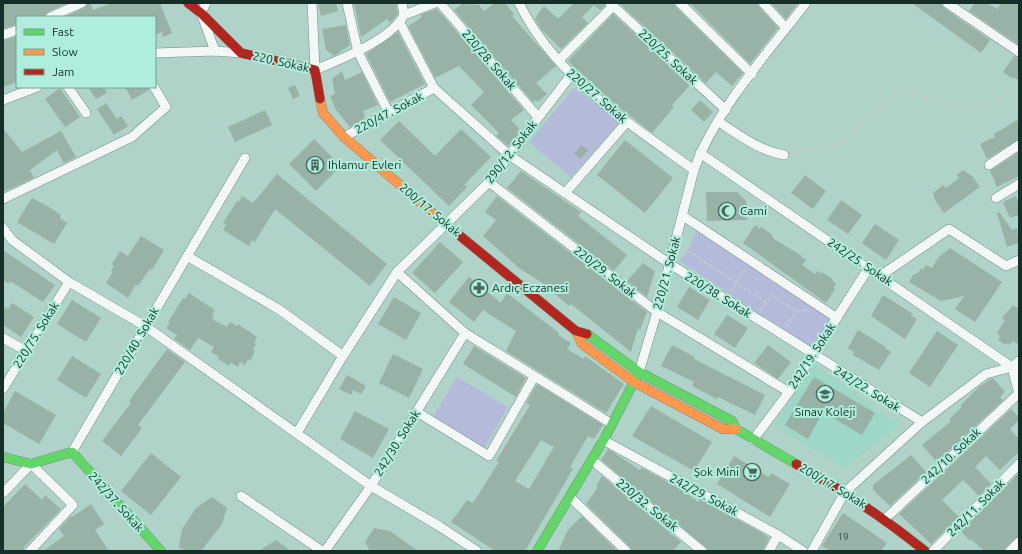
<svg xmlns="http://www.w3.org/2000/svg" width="1022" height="554" viewBox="0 0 1022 554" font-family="Ubuntu,sans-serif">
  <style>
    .built { fill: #9ed6c7 }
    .green { fill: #b3bada }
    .building { fill: #99b2a7; fill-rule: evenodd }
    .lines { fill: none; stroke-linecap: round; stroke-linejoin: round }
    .street-casing { stroke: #738f88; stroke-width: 10 }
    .fast-casing { stroke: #738f88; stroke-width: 10 }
    .slow-casing { stroke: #738f88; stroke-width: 10 }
    .jam-casing { stroke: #738f88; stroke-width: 10 }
    .path { stroke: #c1cbc8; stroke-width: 2; stroke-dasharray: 4 2; stroke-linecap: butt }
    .street { stroke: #f3f8f7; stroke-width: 9 }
    .fast { stroke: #63d668; stroke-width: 9 }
    .slow { stroke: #ff974d; stroke-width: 9 }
    .jam { stroke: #b3261e; stroke-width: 9 }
    .labels { text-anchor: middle; stroke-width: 4; stroke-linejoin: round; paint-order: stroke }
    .number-label { font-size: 10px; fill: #365048 }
    .street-label { font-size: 12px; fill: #152f28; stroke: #afeedc }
    .poi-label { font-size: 12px; fill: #152f28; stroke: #afeedc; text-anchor: start }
  </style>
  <rect width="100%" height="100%" fill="#b0d3c9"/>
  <path class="built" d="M813 363 899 425 845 468 774 426Z"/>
  <g class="green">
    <path d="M574 88 620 122 571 177 529 142Z"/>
    <path d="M696 230 830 319 810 347 680 261 691 245Z"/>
    <path d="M457 377 508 407 484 448 433 417Z"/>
  </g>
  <g class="building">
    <path d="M3 3H67L48 12 44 17H17V24L3 29Z"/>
    <path d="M88 3H90L93 10 112 3H160L172 33 163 37 162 32 155 35V17H65L84 8Z"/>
    <path d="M318 3H336L338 11 321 16Z"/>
    <path d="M354 3H396L398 14 390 23 387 19 361 37Z"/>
    <path d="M495 3H505L514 14 512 16 556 66 536 83 547 94 538 102 536 100 533 102 454 10 462 4 479 5 484 11Z"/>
    <path d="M574 3H604L605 6 600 10 594 5 582 17 588 23 561 49 541 29 535 19 539 12 544 6 558 19Z"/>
    <path d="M619 3H674L676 7 743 73 732 86 716 72 706 83Z"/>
    <path d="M690 3H757L759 7 778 28 750 64Z"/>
    <path d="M771 3H798L786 19Z"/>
    <path d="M912 3H941L944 8 990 40 981 53Z"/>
    <path d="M975 3H987L997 9 1001 3H1019V45L969 11Z"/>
    <path d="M437 9 524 110 511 120 521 131 508 146 496 136 499 133 471 105 484 92 459 66 435 78 408 26 421 18 422 14Z"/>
    <path d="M613 14 690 85 672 105 674 107 652 133 615 104 568 61Z"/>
    <path d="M346 25 350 45 334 56 326 50 322 29Z"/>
    <path d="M398 32 425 84 390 102 366 54Z"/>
    <path d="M17 36V82L3 87V41Z"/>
    <path d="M1014 56 1019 58V81L1014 77 1013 79 1003 72Z"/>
    <path d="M342 71 345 80 362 72 378 105 363 111 365 118 350 127 336 110 330 96 335 94 332 79Z"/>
    <path d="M295 85 300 96 293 99 288 88Z"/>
    <path d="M88 87H104L107 93 96 99Z"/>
    <path d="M125 87H148L149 90 132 100Z"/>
    <path d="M60 88 80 117 65 127 45 99Z"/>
    <path d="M700 100 713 112 704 122 691 110Z"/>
    <path d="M106 103 117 119 121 116 128 126 114 135 97 109Z"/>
    <path d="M265 110 272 125 235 142 228 127Z"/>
    <path d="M1019 119V139L987 159 980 144 995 137 994 134Z"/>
    <path d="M399 121 435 156 461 129 491 157 464 185 467 187 449 206 380 140Z"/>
    <path d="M3 128 22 152 61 131 76 157 64 163 57 150 30 170 34 178 3 192Z"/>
    <path d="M314 139 341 166 316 191 289 164Z"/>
    <path d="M625 140 673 178 645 213 597 175Z"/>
    <path d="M581 145 588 150 581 159 574 154Z"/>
    <path d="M1019 152V176L997 187 990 171Z"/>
    <path d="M963 170 972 176 980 187 944 213 935 200 933 193 943 185 946 188 959 178 957 175Z"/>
    <path d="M521 171 581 212 578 216 627 255 614 271 507 188Z"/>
    <path d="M277 174 387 264 370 286 275 209 255 242 252 240 249 246 223 230 226 225 223 223 237 201 239 202 242 196 253 203Z"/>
    <path d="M805 175 826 191 813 209 791 193Z"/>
    <path d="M706 192H737L746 201 747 220 707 221Z"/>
    <path d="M497 196 647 312 640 330 638 328 631 352 571 304 569 306 541 282 519 268 483 236 496 220 485 212Z"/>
    <path d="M1016 196 1019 204V215L1010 218 1003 202Z"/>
    <path d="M32 198 49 207 61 215 60 218 67 223 54 244 17 222Z"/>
    <path d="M841 200 862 215 848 234 827 220Z"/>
    <path d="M999 212 1012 230 1017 228 1019 243 1007 247 997 213Z"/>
    <path d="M875 224 899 240 886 260 862 243Z"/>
    <path d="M755 225 760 229 761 227 771 234 774 239 802 256 801 257 806 260 802 265 815 274 817 271 822 274V272L832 279V280L836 284 833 288 835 289 826 303 743 243Z"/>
    <path d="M141 236 164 250 152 270 150 269 138 286 136 284 128 298 106 283 113 272 111 271 114 266 112 264 120 251 128 256Z"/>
    <path d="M440 242 463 262 435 293 412 273Z"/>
    <path d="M950 248 1002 282 975 322 955 309 964 296 941 301 909 282 913 275 919 272 921 268 923 270 926 265 932 268 939 257Z"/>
    <path d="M3 250 55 285 43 302 10 281 9 284 3 280Z"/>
    <path d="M643 263 655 271 647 297 627 281Z"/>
    <path d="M469 277 501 303 507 293 559 333 558 335 571 343 567 349 584 359 585 356 624 384 606 413 506 351 516 331 483 310 474 322 449 302Z"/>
    <path d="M689 287 710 300 698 320 677 307Z"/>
    <path d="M189 293 215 310 212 315 214 316 212 319 227 327 230 322 237 326 238 324 257 337 254 343 256 344 253 350 255 351 250 361 248 359 245 365 240 362 238 367 231 363 229 366 218 359 219 357 211 352 214 347 200 339 198 338 190 350 174 339 177 335 166 328 170 323 168 322 183 298 185 299Z"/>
    <path d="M883 295 913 314 912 316 917 319 905 339 871 316Z"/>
    <path d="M394 297 421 313 406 340 378 324Z"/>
    <path d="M72 300 101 318 86 342 57 324Z"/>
    <path d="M12 303 34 317 21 337 3 325V312L6 307 8 309Z"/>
    <path d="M1013 305 1019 309V345L1013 341 1010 345 1006 343 1005 345 998 340 1000 336 997 333 1005 320 1002 318Z"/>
    <path d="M727 315 748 328 735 348 714 334Z"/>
    <path d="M858 330 886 347 885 348 891 352 879 370 853 355 854 352 848 348Z"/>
    <path d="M937 331 958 345 930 387 909 373Z"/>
    <path d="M672 345 695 357 694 359 765 395 755 415 718 397 717 399 692 386 694 382 661 366Z"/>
    <path d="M768 345 791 362 778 379 754 363Z"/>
    <path d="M474 346 526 378 516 397 463 364Z"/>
    <path d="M167 349 185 362 138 425 142 428 121 456 102 441 131 403 129 401Z"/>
    <path d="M393 354 423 369 409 398 379 383Z"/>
    <path d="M72 356 101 374 86 398 57 380Z"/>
    <path d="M347 375 366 386 361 394 353 390 351 395 339 389Z"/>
    <path d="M814 377 875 413 862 435 823 412 808 439 785 425Z"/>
    <path d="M993 378 1005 392 1000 397 1003 400 937 462 922 445 951 421 949 419 962 407 960 406 980 386Z"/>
    <path d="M537 384 603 425 594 439 588 436 570 467 573 469 525 551H495L451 522 467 500 473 503 499 462 496 461 530 405 526 403ZM541 440 554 447 529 489 515 481Z"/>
    <path d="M15 391 56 415 39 444 3 423V413Z"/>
    <path d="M651 406 712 442 694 471 632 436Z"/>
    <path d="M1011 409 1019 417V420L1010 429 1019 439V452L1000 470 986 456 975 467 991 484 979 496 963 480 942 500 959 517 931 544 899 514Z"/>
    <path d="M355 411 389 429 373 458 340 439Z"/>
    <path d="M608 449 640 470 642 468 684 491 698 502 700 499 762 533 769 538 763 551H710L601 460Z"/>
    <path d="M151 453 181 477 151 515 121 491Z"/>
    <path d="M911 455 926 472 890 506 873 490V485Z"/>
    <path d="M734 456 769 477 771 473 790 484 770 517 717 484Z"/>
    <path d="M1019 473V536L1006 547 1004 551H984L971 539 970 541 961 531Z"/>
    <path d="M602 476 681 542 673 551H632L630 547 586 504 598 487 596 486Z"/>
    <path d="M25 484 42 500 45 495 61 509 24 547V551H3V507Z"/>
    <path d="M212 497 227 508 222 524 202 550 185 551 179 547 182 529 196 508Z"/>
    <path d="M91 504 104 524 95 530 109 551H43L64 536 59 529 71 516 72 517Z"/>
    <path d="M843 513 887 543 881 551H830L822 546Z"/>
    <path d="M582 516 617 551H558L568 530Z"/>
    <path d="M374 528 390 531 418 551H370L365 542Z"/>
    <path d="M276 540 291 551H259Z"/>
  </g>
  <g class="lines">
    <defs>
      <g id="street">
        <path d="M206 3 201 13 215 51"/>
        <path d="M312 3 315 70C341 59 391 40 404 15L435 3"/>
        <path d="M347 3 358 52 389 113"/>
        <path d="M402 3 404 15"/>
        <path d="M440 3 538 117"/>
        <path d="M519 3C555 77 629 123 694 170"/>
        <path d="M610 3 726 110"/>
        <path d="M680 3 752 74"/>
        <path d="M763 3 786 28"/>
        <path d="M947 3 1019 52"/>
        <path d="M50 17 82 3"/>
        <path d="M400 23 434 88 509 155 670 264 922 422"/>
        <path d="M3 35 17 30"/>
        <path d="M155 53 215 51 241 53"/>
        <path d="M559 60 613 6"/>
        <path d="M68 87 86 113"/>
        <path d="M3 100 37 87"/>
        <path d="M719 122C739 135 760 151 784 155"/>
        <path d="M344 137 434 88"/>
        <path d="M700 153 1019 372"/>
        <path d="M989 165 1019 145"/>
        <path d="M489 182 657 312 789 392"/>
        <path d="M565 193 627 122"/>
        <path d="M996 198 1019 184"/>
        <path d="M3 199 132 137 166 107 154 87"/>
        <path d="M683 216 837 318"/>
        <path d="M3 228 12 240 69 282 145 326 371 486 439 526 477 551"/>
        <path d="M187 256 280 310 343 356"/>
        <path d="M397 272 465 333 612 424"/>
        <path d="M880 276 949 229 1006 266 1019 260"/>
        <path d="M3 338 26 351"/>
        <path d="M1012 367 1019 394"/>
        <path d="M639 372 657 312 694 170C715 111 768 52 806 3"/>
        <path d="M3 389 69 282"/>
        <path d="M417 412 489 456 534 377"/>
        <path d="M297 433 343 356 397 272 489 182 571 75"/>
        <path d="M603 440 778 535 803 551"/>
        <path d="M753 440 789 392 868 269"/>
        <path d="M72 452 245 158"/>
        <path d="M592 460 702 551"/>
        <path d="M3 493 31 464 73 505 30 551"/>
        <path d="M241 496 322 551"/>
        <path d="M570 497 626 551"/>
        <path d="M885 519 1018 394"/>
        <path d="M325 551 371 486 465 333"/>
        <path d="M769 551 778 535"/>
        <path d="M812 551 845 492 922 422 986 374 1012 367 1019 361"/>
        <path d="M933 551 1019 464"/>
        <path d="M1010 551 1019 542"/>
      </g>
      <g id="fast">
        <path d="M587 334 639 372 732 421 736 429 796 464"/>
        <path d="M3 457 31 464 72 452 161 551"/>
        <path d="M537 551 607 434 639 372"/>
      </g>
      <g id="slow">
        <path d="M320 99 323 113 344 137 448 226"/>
        <path d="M576 331 582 344 634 382 723 429H736"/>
      </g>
      <g id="jam">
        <path d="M188 3 201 13 241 53 315 70 320 99"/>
        <path d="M448 226 576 331 587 334"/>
        <path d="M796 464C842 490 883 517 925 551"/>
      </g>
    </defs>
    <use href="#street" class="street-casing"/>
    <use href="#fast" class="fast-casing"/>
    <use href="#slow" class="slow-casing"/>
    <use href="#jam" class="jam-casing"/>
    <g class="path">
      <path d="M793 152 799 150H820L840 143 851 135 865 120 878 113 886 101 902 88C925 95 961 114 985 106 997 102 1008 92 1019 85"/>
      <path d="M683 248 766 302 772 295 796 311 808 310"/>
      <path d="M730 292 745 269"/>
      <path d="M760 311 766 302"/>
      <path d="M786 327 796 311"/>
    </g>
    <use href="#street" class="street"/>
    <use href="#fast" class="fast"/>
    <use href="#slow" class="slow"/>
    <use href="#jam" class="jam"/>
  </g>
  <defs>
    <symbol id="building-ring" viewBox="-11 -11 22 22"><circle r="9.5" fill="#afeedc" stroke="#4b6860" stroke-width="1.5"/><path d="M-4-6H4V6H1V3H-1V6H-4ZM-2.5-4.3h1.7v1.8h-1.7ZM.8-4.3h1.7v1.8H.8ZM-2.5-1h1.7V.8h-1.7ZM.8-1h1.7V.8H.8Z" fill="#4b6860"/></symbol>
    <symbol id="mosque-ring" viewBox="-11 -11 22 22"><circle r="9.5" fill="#afeedc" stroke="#4b6860" stroke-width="1.5"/><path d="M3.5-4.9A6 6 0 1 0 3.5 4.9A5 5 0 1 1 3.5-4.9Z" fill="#4b6860"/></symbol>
    <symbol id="pharmacy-ring" viewBox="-11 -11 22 22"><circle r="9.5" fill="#afeedc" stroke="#4b6860" stroke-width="1.5"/><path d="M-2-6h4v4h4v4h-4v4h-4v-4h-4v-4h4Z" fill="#4b6860"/></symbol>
    <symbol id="school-ring" viewBox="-11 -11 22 22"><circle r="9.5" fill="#afeedc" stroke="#4b6860" stroke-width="1.5"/><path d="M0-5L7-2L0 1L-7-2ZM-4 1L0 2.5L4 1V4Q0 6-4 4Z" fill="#4b6860"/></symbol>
    <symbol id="supermarket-ring" viewBox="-11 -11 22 22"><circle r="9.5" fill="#afeedc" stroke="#4b6860" stroke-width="1.5"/><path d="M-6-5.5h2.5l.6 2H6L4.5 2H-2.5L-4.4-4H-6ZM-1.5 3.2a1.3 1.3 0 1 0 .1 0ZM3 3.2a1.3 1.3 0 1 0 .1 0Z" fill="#4b6860"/></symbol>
  </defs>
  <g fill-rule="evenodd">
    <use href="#building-ring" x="305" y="155" width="20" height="20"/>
    <use href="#mosque-ring" x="717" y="201" width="20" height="20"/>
    <use href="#pharmacy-ring" x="469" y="278" width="20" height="20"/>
    <use href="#school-ring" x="815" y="384" width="20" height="20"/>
    <use href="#supermarket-ring" x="742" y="462" width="20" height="20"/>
  </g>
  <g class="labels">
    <g class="number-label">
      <text x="843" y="540">19</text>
    </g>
    <g class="street-label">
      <text transform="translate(668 57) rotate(43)" y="4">220/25. Sokak</text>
      <text transform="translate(489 60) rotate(49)" y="4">220/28. Sokak</text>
      <text transform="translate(281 62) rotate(13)" y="4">220. Sokak</text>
      <text transform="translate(597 96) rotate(41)" y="4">220/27. Sokak</text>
      <text transform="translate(389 113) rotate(-28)" y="4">220/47. Sokak</text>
      <text transform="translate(511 152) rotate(-52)" y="4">290/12. Sokak</text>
      <text transform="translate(430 210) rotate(40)" y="4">200/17. Sokak</text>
      <text transform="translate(860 262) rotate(34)" y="4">242/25. Sokak</text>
      <text transform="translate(605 272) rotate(38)" y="4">220/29. Sokak</text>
      <text transform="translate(667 273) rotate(-75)" y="4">220/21. Sokak</text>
      <text transform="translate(718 295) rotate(32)" y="4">220/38. Sokak</text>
      <text transform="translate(36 335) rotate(-58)" y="4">220/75. Sokak</text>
      <text transform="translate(137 341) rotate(-60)" y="4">220/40. Sokak</text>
      <text transform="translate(812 356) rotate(-57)" y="4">242/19. Sokak</text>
      <text transform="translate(867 389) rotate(32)" y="4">242/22. Sokak</text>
      <text transform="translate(397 443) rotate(-58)" y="4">242/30. Sokak</text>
      <text transform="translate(951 456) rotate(-43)" y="4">242/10. Sokak</text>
      <text transform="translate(833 486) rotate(31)" y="4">200/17. Sokak</text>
      <text transform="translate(704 495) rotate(28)" y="4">242/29. Sokak</text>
      <text transform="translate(116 502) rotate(48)" y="4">242/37. Sokak</text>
      <text transform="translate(647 505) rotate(39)" y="4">220/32. Sokak</text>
      <text transform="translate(976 508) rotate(-45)" y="4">242/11. Sokak</text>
    </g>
    <g class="poi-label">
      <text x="328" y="169">Ihlamur Evleri</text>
      <text x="740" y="215">Cami</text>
      <text x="492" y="292">Ardıç Eczanesi</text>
      <text x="825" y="416" text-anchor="middle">Sınav Koleji</text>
      <text x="739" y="476" text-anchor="end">Şok Mini</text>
    </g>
  </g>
  <rect width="1022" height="554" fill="none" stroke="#152f28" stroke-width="8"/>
  <rect x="16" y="16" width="140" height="72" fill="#afeedc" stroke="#71a294"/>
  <rect x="24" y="29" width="20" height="6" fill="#63d668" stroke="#71a294"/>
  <text x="52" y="36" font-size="12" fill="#152f28">Fast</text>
  <rect x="24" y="49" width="20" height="6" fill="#ff974d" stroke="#71a294"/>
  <text x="52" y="56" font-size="12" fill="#152f28">Slow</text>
  <rect x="24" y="69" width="20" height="6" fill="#b3261e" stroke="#71a294"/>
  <text x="52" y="76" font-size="12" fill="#152f28">Jam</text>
</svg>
